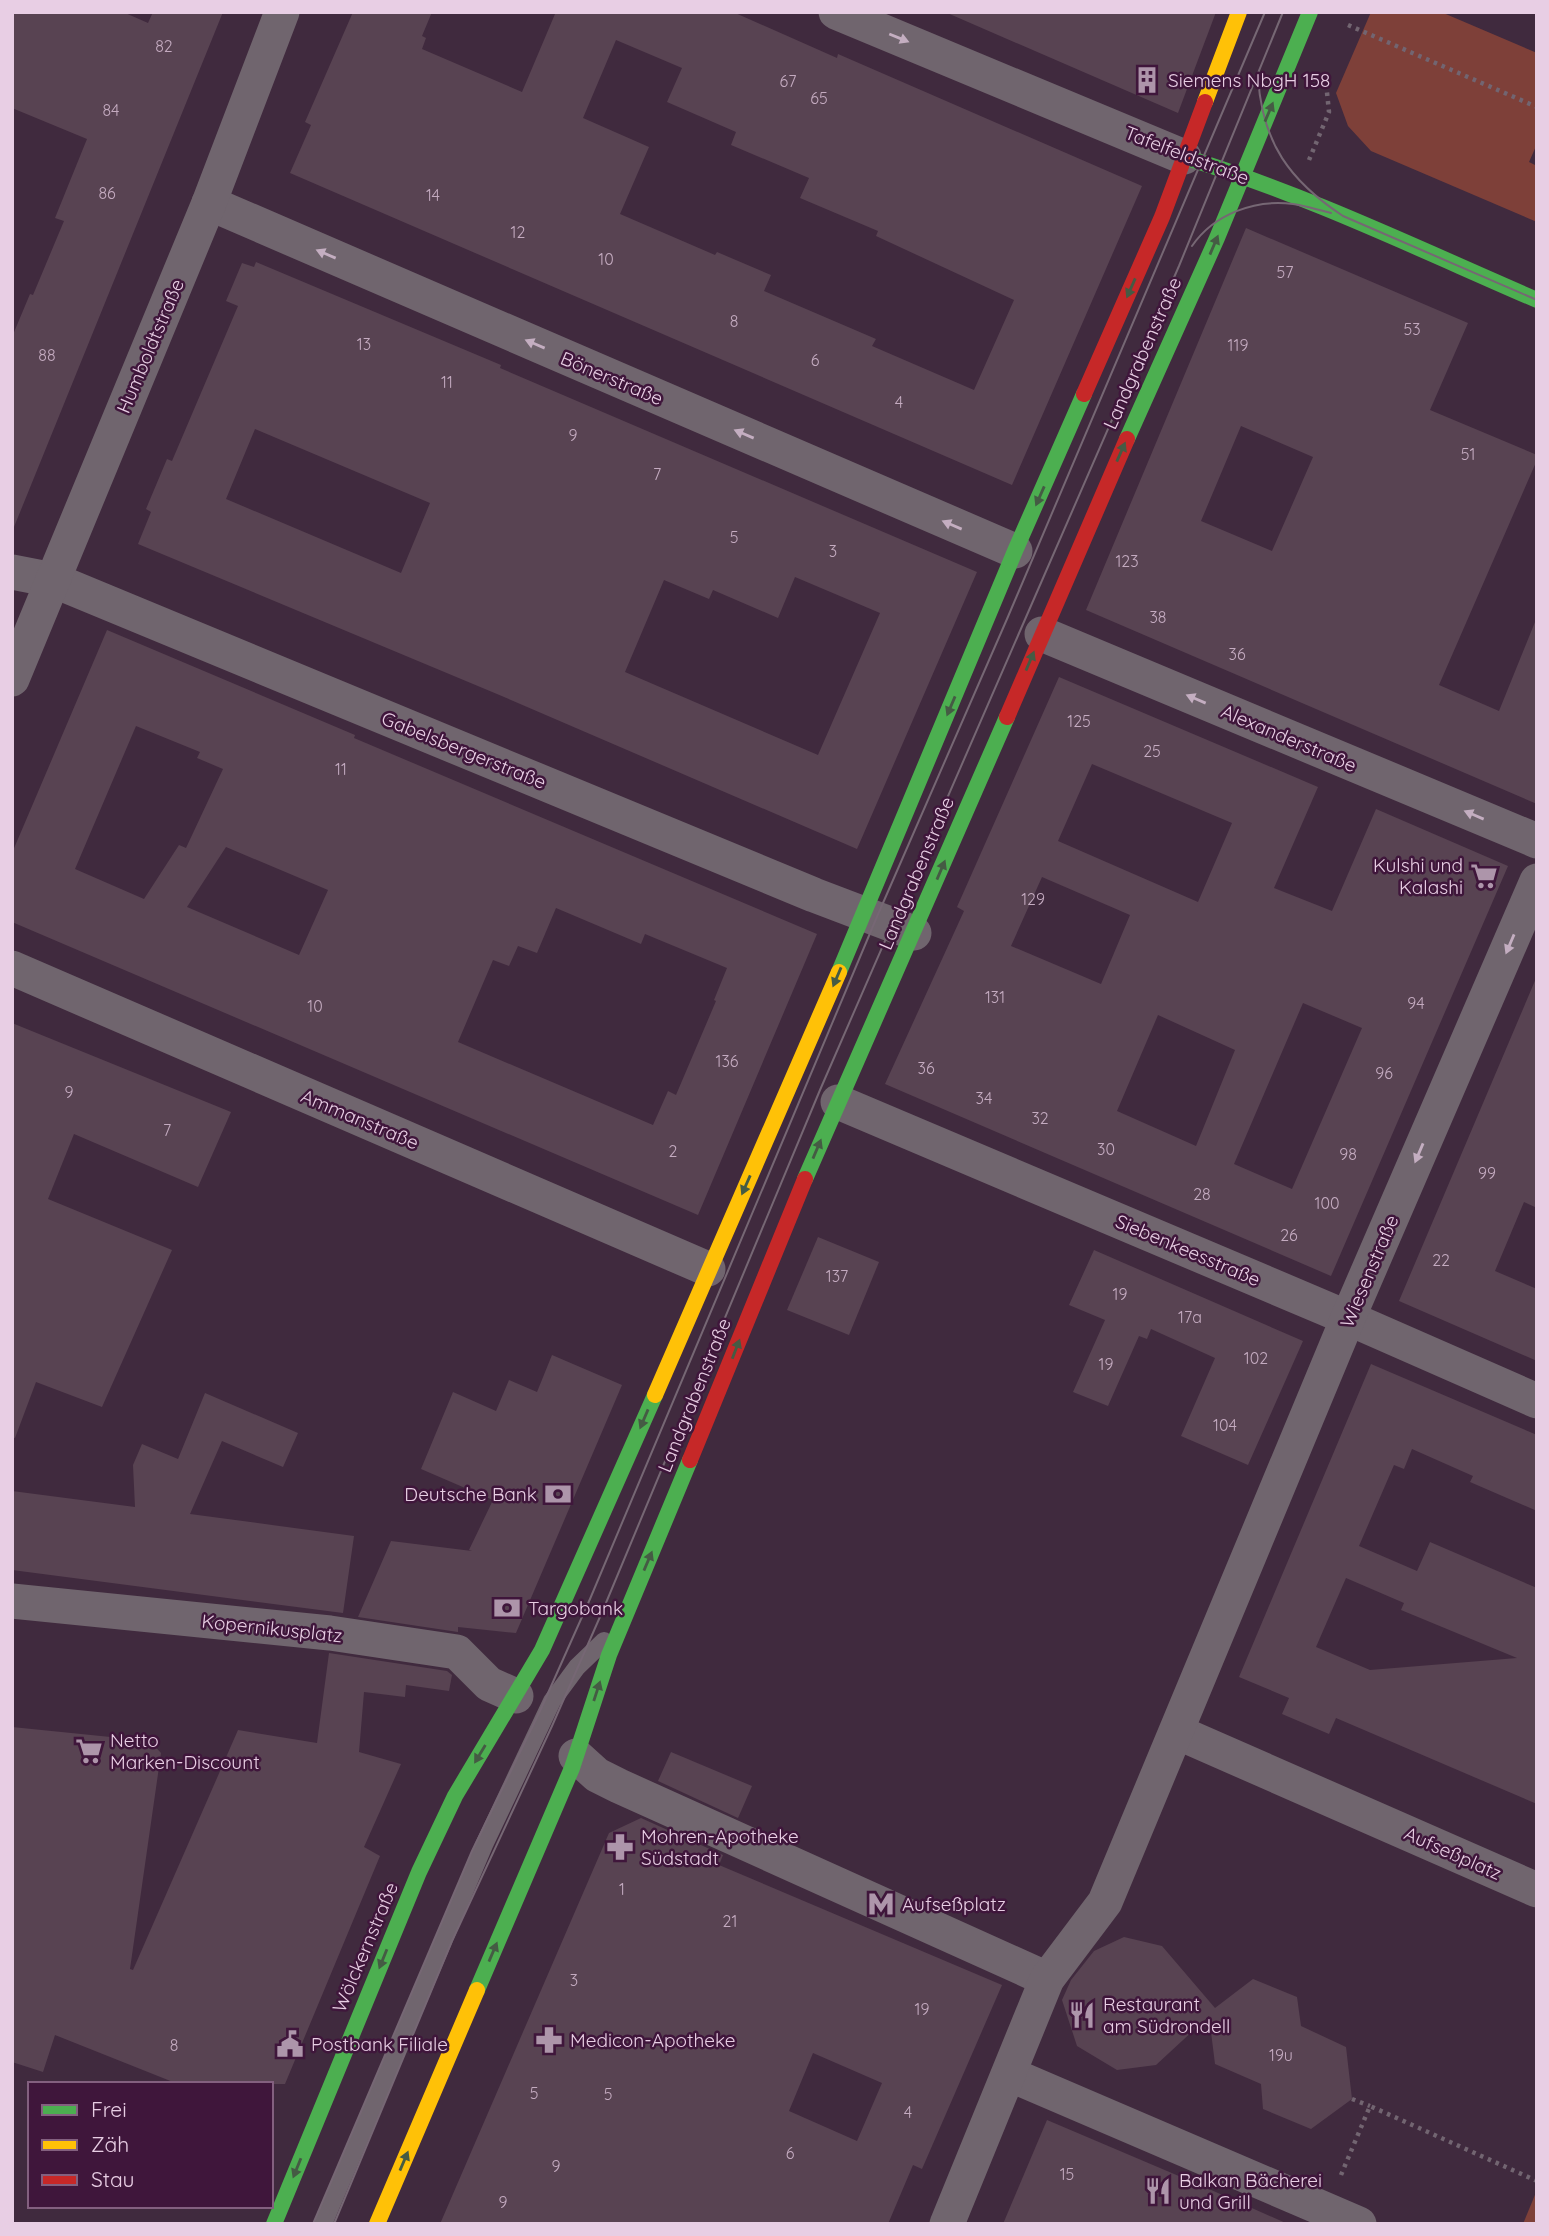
<svg xmlns="http://www.w3.org/2000/svg" width="1549" height="2236" viewBox="0 0 1549 2236" font-family="Quicksand,sans-serif">
  <style>
    .green { fill: #7e4039 }
    .building { fill: #584352; fill-rule: evenodd }
    .lines { fill: none; stroke-linecap: round; stroke-linejoin: round }
    .path { stroke: #726571; stroke-width: 4.5; stroke-dasharray: 3.5 5; stroke-linecap: butt }
    .lane { stroke: #70656e; stroke-width: 18 }
    .street { stroke: #70656e; stroke-width: 35 }
    .fast { stroke: #4caf50; stroke-width: 16 }
    .slow { stroke: #ffc107; stroke-width: 16 }
    .jam { stroke: #c62828; stroke-width: 16 }
    .tram { stroke: #766774; stroke-width: 2 }
    .oneway { fill: #c4aec1 }
    .oneway2 { fill: #455b44 }
    .labels { text-anchor: middle; stroke-width: 5; stroke-linejoin: round; paint-order: stroke }
    .number-label { font-size: 16px; fill: #c4abc0 }
    .poi-label { font-size: 19px; fill: #e8cee4; stroke: #3f163b; text-anchor: start }
    .street-label { font-size: 19px; fill: #e8cee4; stroke: #3f163b }
  </style>
  <rect width="100%" height="100%" fill="#402a3e"/>
  <g class="green">
    <path d="M1371 12H1441L1537 53V144L1529 162 1537 166V222L1371 151 1348 126 1336 93Z"/>
    <path d="M1537 2190V2224H1523Z"/>
  </g>
  <g class="building">
    <path d="M12 12H123L148 23 153 12H223L14 527 12 337 30 294 33 295 64 221 55 218 87 139 12 108Z"/>
    <path d="M353 12H432L422 36 426 38 422 49 522 92 555 14 551 12H733L837 58 838 54 1142 186 1012 485 290 173 311 125 305 122ZM616 40 682 68 667 102 736 132 731 145 809 178 800 198 878 231 876 236 1014 300 974 390 872 346 876 339 764 291 771 275 717 252 715 255 620 214 649 147 583 118Z"/>
    <path d="M945 12H1216L1178 113Z"/>
    <path d="M1246 228 1468 323 1430 410 1537 455V460L1439 685 1499 711 1535 622H1537V804L1086 610ZM1241 426 1313 457 1272 551 1201 521Z"/>
    <path d="M256 262 501 365 500 368 977 572 857 849 497 694 138 544 151 512 146 509 167 459 172 461 238 306 226 301 242 263 254 267ZM255 429 430 503 401 573 226 499ZM795 577 880 613 818 755 625 672 664 580 709 599 713 590 778 618Z"/>
    <path d="M107 630 355 735 354 738 817 934 698 1215 12 922V853ZM136 726 200 752 197 758 223 769 186 848 179 845 144 899 75 869ZM226 847 328 890 299 955 187 907ZM556 908 641 944 645 934 727 968 714 1000 716 1001 676 1095 668 1091 653 1125 458 1042 493 960 509 966 518 946 537 953Z"/>
    <path d="M1059 677 1318 787 1274 888 1332 911 1376 809 1508 866 1331 1276 885 1084 964 911 957 907ZM1092 764 1232 823 1198 902 1058 841ZM1042 877 1130 915 1101 984 1011 946ZM1303 1003 1362 1028 1292 1189 1234 1164ZM1158 1015 1235 1050 1196 1146 1117 1111Z"/>
    <path d="M1537 976V1208L1524 1202 1495 1271 1537 1289V1361L1399 1301Z"/>
    <path d="M12 1023 231 1112 198 1187 74 1134 48 1199 172 1250 102 1407 36 1382 15 1438 12 1437Z"/>
    <path d="M818 1237 879 1262 849 1335 787 1310Z"/>
    <path d="M1094 1250 1303 1341 1248 1465 1181 1436 1215 1358 1151 1329 1147 1339 1139 1336 1108 1406 1073 1392 1105 1320 1069 1305Z"/>
    <path d="M552 1355 622 1385 516 1633 458 1627V1632L358 1617 391 1541 472 1551 469 1550 493 1500 421 1469 453 1392 496 1411 509 1380 537 1392Z"/>
    <path d="M1371 1364 1537 1435V1511L1470 1482 1473 1476 1412 1449 1404 1469 1394 1465 1359 1546 1417 1571 1430 1542 1537 1588V1804L1336 1718 1329 1734 1282 1714 1289 1698 1239 1677ZM1346 1578 1404 1603 1401 1610 1517 1658 1370 1670 1316 1647Z"/>
    <path d="M205 1393 298 1433 283 1467 222 1441 190 1514 354 1536 343 1613 12 1570V1491L135 1507 133 1465 142 1444 178 1459Z"/>
    <path d="M329 1653 447 1671 452 1675 449 1691 406 1685 405 1697 364 1692 359 1752 401 1764 364 1847 380 1856 285 2084H178L55 2035 43 2072 12 2062V1727L150 1741 161 1753 130 1969 133 1970 238 1730 317 1743Z"/>
    <path d="M671 1752 752 1786 738 1818 658 1781Z"/>
    <path d="M641 1818 723 1855 719 1865 1002 1985 922 2169 913 2165 888 2224H440L609 1833ZM813 2053 882 2083 857 2141 789 2111Z"/>
    <path d="M1124 1937 1162 1946 1215 2008 1253 1979 1297 1997 1301 2026 1346 2047 1352 2099 1311 2129 1263 2109 1261 2084 1215 2064 1209 2016 1156 2065 1117 2070 1077 2046 1062 2000 1071 1980 1094 1951Z"/>
    <path d="M1047 2120 1200 2185 1288 2224H1003Z"/>
  </g>
  <g class="lines">
    <g class="path">
      <path d="M1348 25 1537 107"/>
      <path d="M1309 160 1329 112 1326 83"/>
      <path d="M1352 2099 1370 2106"/>
      <path d="M1341 2175 1370 2106 1537 2181"/>
    </g>
    <path class="lane" d="M323 2224 484 1845 552 1701 577 1667 604 1641"/>
    <g class="street">
      <path d="M836 12 1184 157"/>
      <path d="M209 203 1015 551"/>
      <path d="M12 572 53 580 814 895 914 933"/>
      <path d="M1042 634 1537 841"/>
      <path d="M12 679 209 203 282 12"/>
      <path d="M12 968 708 1269"/>
      <path d="M838 1102 1348 1318 1537 1401"/>
      <path d="M12 1601 330 1633 457 1652 489 1684 516 1696"/>
      <path d="M1177 1732 1537 1890"/>
      <path d="M576 1756 597 1775 619 1786 1047 1979"/>
      <path d="M1009 2074 1359 2224"/>
      <path d="M947 2224 1047 1979 1105 1902 1348 1318 1537 881"/>
    </g>
    <g class="fast">
      <path d="M1184 157C1305 194 1421 250 1537 300"/>
      <path d="M1127 439 1217 238 1310 12"/>
      <path d="M839 972 1015 551 1084 394"/>
      <path d="M805 1179 1007 717"/>
      <path d="M477 1990 572 1768 609 1655 690 1460"/>
      <path d="M274 2224 419 1872 455 1796 542 1650 655 1395"/>
    </g>
    <g class="slow">
      <path d="M1205 102 1239 12"/>
      <path d="M655 1395 839 972"/>
      <path d="M377 2224 477 1990"/>
    </g>
    <g class="jam">
      <path d="M1084 394 1162 217 1205 102"/>
      <path d="M1007 717 1127 439"/>
      <path d="M690 1460 805 1179"/>
    </g>
    <g class="tram">
      <path d="M1258 77C1262 143 1290 181 1343 216L1537 300"/>
      <path d="M1192 246C1214 214 1255 199 1293 204 1306 206 1318 210 1331 213"/>
      <path d="M313 2224 472 1851 540 1711 590 1599 876 919 1007 619 1265 12"/>
      <path d="M334 2224 452 1941 552 1726 603 1610 820 1090 1179 266 1283 12"/>
    </g>
  </g>
  <defs><path id="oneway-solid" d="M-6-.8H1V-3.2L6.5 0L1 3.2V.8H-6Z" transform="scale(1.75)"/></defs>
  <g class="oneway">
    <use href="#oneway-solid" transform="translate(899 38) rotate(22)"/>
    <use href="#oneway-solid" transform="translate(326 254) rotate(-157)"/>
    <use href="#oneway-solid" transform="translate(535 344) rotate(-157)"/>
    <use href="#oneway-solid" transform="translate(744 434) rotate(-157)"/>
    <use href="#oneway-solid" transform="translate(952 525) rotate(-157)"/>
    <use href="#oneway-solid" transform="translate(1196 699) rotate(-157)"/>
    <use href="#oneway-solid" transform="translate(1474 815) rotate(-157)"/>
    <use href="#oneway-solid" transform="translate(1510 944) rotate(113)"/>
    <use href="#oneway-solid" transform="translate(1419 1153) rotate(113)"/>
  </g>
  <g class="oneway2">
    <use href="#oneway-solid" transform="translate(1269 112) rotate(-67)"/>
    <use href="#oneway-solid" transform="translate(1214 245) rotate(-67)"/>
    <use href="#oneway-solid" transform="translate(1131 288) rotate(114)"/>
    <use href="#oneway-solid" transform="translate(1121 452) rotate(-66)"/>
    <use href="#oneway-solid" transform="translate(1040 496) rotate(114)"/>
    <use href="#oneway-solid" transform="translate(1030 661) rotate(-67)"/>
    <use href="#oneway-solid" transform="translate(951 706) rotate(113)"/>
    <use href="#oneway-solid" transform="translate(941 870) rotate(-67)"/>
    <use href="#oneway-solid" transform="translate(837 977) rotate(113)"/>
    <use href="#oneway-solid" transform="translate(817 1149) rotate(-67)"/>
    <use href="#oneway-solid" transform="translate(746 1185) rotate(114)"/>
    <use href="#oneway-solid" transform="translate(736 1349) rotate(-69)"/>
    <use href="#oneway-solid" transform="translate(644 1419) rotate(113)"/>
    <use href="#oneway-solid" transform="translate(648 1561) rotate(-67)"/>
    <use href="#oneway-solid" transform="translate(597 1691) rotate(-72)"/>
    <use href="#oneway-solid" transform="translate(480 1754) rotate(121)"/>
    <use href="#oneway-solid" transform="translate(493 1952) rotate(-67)"/>
    <use href="#oneway-solid" transform="translate(383 1959) rotate(112)"/>
    <use href="#oneway-solid" transform="translate(404 2161) rotate(-67)"/>
    <use href="#oneway-solid" transform="translate(297 2168) rotate(112)"/>
  </g>
  <defs>
    <symbol id="building-bare" viewBox="-9 -9 18 18"><path d="M-4-6H4V6H1V3H-1V6H-4ZM-2.5-4.3h1.7v1.8h-1.7ZM.8-4.3h1.7v1.8H.8ZM-2.5-1h1.7V.8h-1.7ZM.8-1h1.7V.8H.8Z" fill="#ad95aa" stroke="#3f163b" stroke-width="2.5" paint-order="stroke"/></symbol>
    <symbol id="supermarket-bare" viewBox="-9 -9 18 18"><path d="M-6-5.5h2.5l.6 2H6L4.5 2H-2.5L-4.4-4H-6ZM-1.5 3.2a1.3 1.3 0 1 0 .1 0ZM3 3.2a1.3 1.3 0 1 0 .1 0Z" fill="#ad95aa" stroke="#3f163b" stroke-width="2.5" paint-order="stroke"/></symbol>
    <symbol id="bank-bare" viewBox="-9 -9 18 18"><path d="M-6-4H6V4H-6ZM0-2.3a2.3 2.3 0 1 0 0 4.6a2.3 2.3 0 1 0 0-4.6Z" fill="#ad95aa" stroke="#3f163b" stroke-width="2.5" paint-order="stroke"/></symbol>
    <symbol id="pharmacy-bare" viewBox="-9 -9 18 18"><path d="M-2-6h4v4h4v4h-4v4h-4v-4h-4v-4h4Z" fill="#ad95aa" stroke="#3f163b" stroke-width="2.5" paint-order="stroke"/></symbol>
    <symbol id="metro-bare" viewBox="-9 -9 18 18"><path d="M-5.5 5V-5H-3L0 0L3-5H5.5V5H3V-.5L0 4L-3-.5V5Z" fill="#ad95aa" stroke="#3f163b" stroke-width="2.5" paint-order="stroke"/></symbol>
    <symbol id="restaurant-bare" viewBox="-9 -9 18 18"><path d="M-5-6h1v4h1v-4h1v4h1v-4h1v5L-1.5 .5V6h-2V.5L-5-1ZM5-6V6H3V1.5H1.5Q1.5-4 5-6Z" fill="#ad95aa" stroke="#3f163b" stroke-width="2.5" paint-order="stroke"/></symbol>
    <symbol id="civic-bare" viewBox="-9 -9 18 18"><path d="M-.6-6.5H3V-4.5H.6V-3L4-1V1h2V6H-6V1h2V-1L-.6-3ZM-1.2 2.5V6h2.4V2.5Z" fill="#ad95aa" stroke="#3f163b" stroke-width="2.5" paint-order="stroke"/></symbol>
  </defs>
  <g fill-rule="evenodd">
    <use href="#building-bare" x="1128" y="61" width="38" height="38"/>
    <use href="#supermarket-bare" x="1465" y="857" width="38" height="38"/>
    <use href="#bank-bare" x="539" y="1475" width="38" height="38"/>
    <use href="#bank-bare" x="488" y="1589" width="38" height="38"/>
    <use href="#supermarket-bare" x="70" y="1732" width="38" height="38"/>
    <use href="#pharmacy-bare" x="601" y="1828" width="38" height="38"/>
    <use href="#metro-bare" x="862" y="1885" width="38" height="38"/>
    <use href="#restaurant-bare" x="1063" y="1996" width="38" height="38"/>
    <use href="#pharmacy-bare" x="530" y="2021" width="38" height="38"/>
    <use href="#civic-bare" x="271" y="2025" width="38" height="38"/>
    <use href="#restaurant-bare" x="1139" y="2172" width="38" height="38"/>
  </g>
  <g class="labels">
    <g class="number-label">
      <text x="164" y="52">82</text>
      <text x="788" y="87">67</text>
      <text x="819" y="104">65</text>
      <text x="111" y="116">84</text>
      <text x="107" y="199">86</text>
      <text x="433" y="201">14</text>
      <text x="518" y="238">12</text>
      <text x="606" y="265">10</text>
      <text x="1285" y="278">57</text>
      <text x="734" y="327">8</text>
      <text x="1412" y="335">53</text>
      <text x="364" y="350">13</text>
      <text x="1238" y="351">119</text>
      <text x="47" y="361">88</text>
      <text x="815" y="366">6</text>
      <text x="447" y="388">11</text>
      <text x="899" y="408">4</text>
      <text x="573" y="441">9</text>
      <text x="1468" y="460">51</text>
      <text x="657" y="480">7</text>
      <text x="734" y="543">5</text>
      <text x="833" y="557">3</text>
      <text x="1127" y="567">123</text>
      <text x="1158" y="623">38</text>
      <text x="1237" y="660">36</text>
      <text x="1079" y="727">125</text>
      <text x="1152" y="757">25</text>
      <text x="341" y="775">11</text>
      <text x="1033" y="905">129</text>
      <text x="995" y="1003">131</text>
      <text x="1416" y="1009">94</text>
      <text x="315" y="1012">10</text>
      <text x="727" y="1067">136</text>
      <text x="926" y="1074">36</text>
      <text x="1384" y="1079">96</text>
      <text x="69" y="1098">9</text>
      <text x="984" y="1104">34</text>
      <text x="1040" y="1124">32</text>
      <text x="167" y="1136">7</text>
      <text x="1106" y="1155">30</text>
      <text x="673" y="1157">2</text>
      <text x="1348" y="1160">98</text>
      <text x="1487" y="1179">99</text>
      <text x="1202" y="1200">28</text>
      <text x="1327" y="1209">100</text>
      <text x="1289" y="1241">26</text>
      <text x="1441" y="1266">22</text>
      <text x="837" y="1282">137</text>
      <text x="1120" y="1300">19</text>
      <text x="1190" y="1323">17a</text>
      <text x="1256" y="1364">102</text>
      <text x="1106" y="1370">19</text>
      <text x="1225" y="1431">104</text>
      <text x="622" y="1895">1</text>
      <text x="730" y="1927">21</text>
      <text x="574" y="1986">3</text>
      <text x="922" y="2015">19</text>
      <text x="174" y="2051">8</text>
      <text x="1281" y="2061">19u</text>
      <text x="534" y="2099">5</text>
      <text x="608" y="2100">5</text>
      <text x="908" y="2118">4</text>
      <text x="790" y="2159">6</text>
      <text x="556" y="2172">9</text>
      <text x="1067" y="2180">15</text>
      <text x="503" y="2208">9</text>
    </g>
    <g class="poi-label">
      <text x="1168" y="87">Siemens NbgH 158</text>
      <text x="1463" y="872" text-anchor="end">Kulshi und<tspan x="1463" dy="22">Kalashi</tspan></text>
      <text x="537" y="1501" text-anchor="end">Deutsche Bank</text>
      <text x="528" y="1615">Targobank</text>
      <text x="110" y="1747">Netto<tspan x="110" dy="22">Marken-Discount</tspan></text>
      <text x="641" y="1843">Mohren-Apotheke<tspan x="641" dy="22">Südstadt</tspan></text>
      <text x="902" y="1911">Aufseßplatz</text>
      <text x="1103" y="2011">Restaurant<tspan x="1103" dy="22">am Südrondell</tspan></text>
      <text x="570" y="2047">Medicon-Apotheke</text>
      <text x="311" y="2051">Postbank Filiale</text>
      <text x="1179" y="2187">Balkan Bächerei<tspan x="1179" dy="22">und Grill</tspan></text>
    </g>
    <g class="street-label">
      <text transform="translate(1187 155) rotate(21)" y="7">Tafelfeldstraße</text>
      <text transform="translate(150 346) rotate(-67)" y="7">Humboldtstraße</text>
      <text transform="translate(1142 353) rotate(-66)" y="7">Landgrabenstraße</text>
      <text transform="translate(612 378) rotate(23)" y="7">Bönerstraße</text>
      <text transform="translate(1289 738) rotate(23)" y="7">Alexanderstraße</text>
      <text transform="translate(464 750) rotate(22)" y="7">Gabelsbergerstraße</text>
      <text transform="translate(916 873) rotate(-67)" y="7">Landgrabenstraße</text>
      <text transform="translate(360 1119) rotate(23)" y="7">Ammanstraße</text>
      <text transform="translate(1188 1250) rotate(23)" y="7">Siebenkeesstraße</text>
      <text transform="translate(1369 1271) rotate(-67)" y="7">Wiesenstraße</text>
      <text transform="translate(694 1395) rotate(-68)" y="7">Landgrabenstraße</text>
      <text transform="translate(272 1628) rotate(6)" y="7">Kopernikusplatz</text>
      <text transform="translate(1453 1853) rotate(24)" y="7">Aufseßplatz</text>
      <text transform="translate(365 1947) rotate(-67)" y="7">Wölckernstraße</text>
    </g>
  </g>
  <rect width="1549" height="2236" fill="none" stroke="#e8cee4" stroke-width="28"/>
  <rect x="28" y="2082" width="245" height="126" fill="#3f163b" stroke="#83607f" stroke-width="2"/>
  <rect x="42" y="2105" width="35" height="10" fill="#4caf50" stroke="#83607f" stroke-width="2"/>
  <text x="91" y="2117" font-size="21" fill="#e8cee4">Frei</text>
  <rect x="42" y="2140" width="35" height="10" fill="#ffc107" stroke="#83607f" stroke-width="2"/>
  <text x="91" y="2152" font-size="21" fill="#e8cee4">Zäh</text>
  <rect x="42" y="2175" width="35" height="10" fill="#c62828" stroke="#83607f" stroke-width="2"/>
  <text x="91" y="2187" font-size="21" fill="#e8cee4">Stau</text>
</svg>
